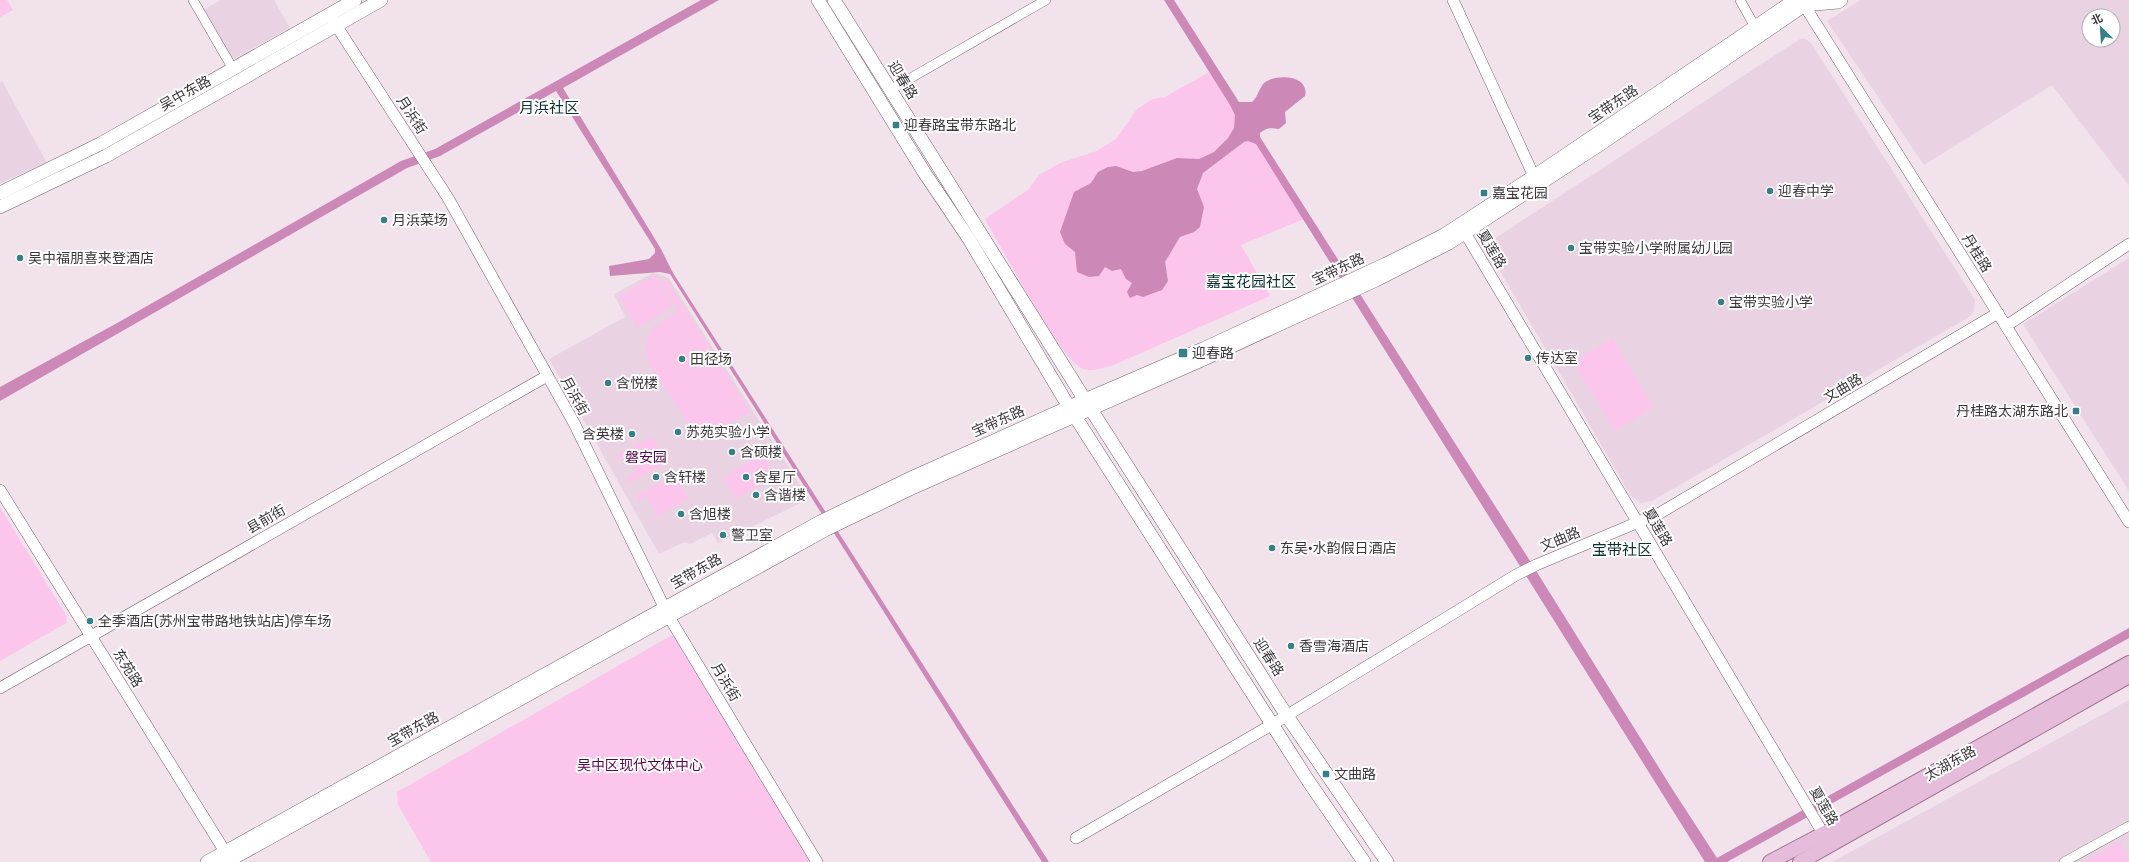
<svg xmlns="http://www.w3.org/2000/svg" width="2129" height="862" viewBox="0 0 2129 862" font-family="Rubik,'Noto Sans SC',sans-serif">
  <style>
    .built { fill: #e9d2e2; fill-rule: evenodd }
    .green { fill: #fcc5eb }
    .water { fill: #cc89b8 }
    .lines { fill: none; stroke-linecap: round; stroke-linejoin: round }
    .minor-casing { stroke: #776972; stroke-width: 10 }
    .tertiary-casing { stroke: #776972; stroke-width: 12 }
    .secondary-casing { stroke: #776972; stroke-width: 14 }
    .primary-casing { stroke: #9e7091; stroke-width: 16 }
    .minor { stroke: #fff; stroke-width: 9 }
    .tertiary { stroke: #fff; stroke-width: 11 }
    .secondary { stroke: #fff; stroke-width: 13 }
    .primary { stroke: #e5bcd9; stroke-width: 14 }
    .poi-dot { fill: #377f87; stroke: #fff; stroke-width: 1.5 }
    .labels { text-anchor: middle; stroke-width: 4; stroke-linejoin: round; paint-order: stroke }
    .street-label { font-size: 14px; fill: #3d373b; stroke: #fff }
    .poi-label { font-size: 14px; fill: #3d373b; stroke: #fff; text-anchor: start }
    .park-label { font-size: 14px; fill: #580548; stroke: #fff }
    .neighbourhood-label { font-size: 15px; fill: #0c2f32; stroke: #fff }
  </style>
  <rect width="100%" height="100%" fill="#f2e2ec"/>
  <g class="built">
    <path d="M221 0H274L290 28 232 60 203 10Z"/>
    <path d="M1861 0H2129V186L2052 85 1924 165 1827 21ZM2089 16H2113V40H2089Z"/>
    <path d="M1800 39H1806L1811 43 1975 300 1974 311 1969 317 1652 501 1641 503 1631 496 1492 257 1494 239Z"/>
    <path d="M2 81 47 163 0 183V83Z"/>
    <path d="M2129 258V491L2023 324Z"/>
    <path d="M653 273 668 277 809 499 718 543 712 533 690 544 684 542 659 554 549 359 625 317 614 294Z"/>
    <path d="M2129 700V862H1832Z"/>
  </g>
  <g class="green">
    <path d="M0 0H7L13 10 0 17Z"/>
    <path d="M1211 71 1304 219 1241 245 1270 296 1114 365C1103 368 1092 373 1081 368 1061 360 1000 245 985 219L1028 190 1039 175 1060 163 1097 151 1117 138 1137 109 1153 99 1165 97Z"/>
    <path d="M655 275 673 306 637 328 619 297Z"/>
    <path d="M666 279 750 412 721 428 703 429 694 427 688 423 649 364C644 349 644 333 659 323 665 319 672 317 678 311L660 282Z"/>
    <path d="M1612 338 1653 407 1615 431 1573 362Z"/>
    <path d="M652 436 667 462 629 483 626 479 636 473 626 455 617 459 616 456Z"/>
    <path d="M760 455 763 460 765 458 771 468 767 470 772 478 736 499 723 477Z"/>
    <path d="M675 475 688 499 650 520 649 518 657 514 647 496 638 501 636 496Z"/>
    <path d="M0 507 67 617 66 623 0 661Z"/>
    <path d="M672 635 677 638 812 862H431L398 805 397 792Z"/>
    <path d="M2120 841 2129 862H2084Z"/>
  </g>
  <g class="water">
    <path d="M701 0H719L563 88 661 249 673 273 1049 862H1042L670 274 660 272 610 276 609 266 649 259 655 253V249L556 91 440 156 407 168 0 401V387L119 322 401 161 435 149Z"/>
    <path d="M1164 0H1174L1239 102H1252C1258 97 1259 88 1264 83 1276 73 1310 75 1305 96L1285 112 1286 123 1279 129C1270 128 1268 127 1260 133V137L1525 553 1671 787 1717 858 2129 628V638L1727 862H1705L1256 144 1248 141 1244 142 1203 173 1197 189 1204 207 1200 227 1194 232 1180 237 1165 262 1168 281 1162 290 1143 297 1137 295 1130 298 1127 292 1132 283 1126 279 1121 269 1112 271 1105 267 1099 276 1089 277 1077 272 1075 252 1065 244 1060 232 1074 192 1091 183 1098 172 1108 167 1116 166 1133 172 1142 171 1177 158 1199 159 1214 152 1228 138 1234 128 1235 115 1230 105Z"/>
  </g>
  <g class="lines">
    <defs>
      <g id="minor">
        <path d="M193 0 233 69"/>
        <path d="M1740 0 1755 27"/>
        <path d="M890 90 1046 0"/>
        <path d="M2064 862 2129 826"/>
      </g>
      <g id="tertiary">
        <path d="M1453 0 1537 183"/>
        <path d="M1801 0 2129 522"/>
        <path d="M332 19 448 198 574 423 669 617 817 862"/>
        <path d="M1461 226 1827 840"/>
        <path d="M2006 326 2129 244"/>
        <path d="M0 490 229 858"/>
        <path d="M0 688 547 376"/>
        <path d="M1076 838 1273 724 1516 575 1536 565 1660 513 1998 313"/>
      </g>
      <g id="secondary">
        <path d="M818 0 924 172 969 239 1069 407 1309 782 1364 862"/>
        <path d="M834 0 1085 400 1287 716 1387 862"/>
        <path d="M1804 5 1838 2 1841 0"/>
        <path d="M0 193 100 144 355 0"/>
        <path d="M0 207 106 156 381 0"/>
        <path d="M207 862 820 522 909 479 1085 400 1203 349 1386 264 1444 235 1533 177 1795 0"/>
        <path d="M226 862 825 530 914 487 1206 358 1376 280 1449 243 1602 143 1812 0"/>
      </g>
      <g id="primary">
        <path d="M1770 862 1823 834 2129 663"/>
        <path d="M1800 862 2129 676"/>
      </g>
    </defs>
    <use href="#minor" class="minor-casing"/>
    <use href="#tertiary" class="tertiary-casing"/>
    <use href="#secondary" class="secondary-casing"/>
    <use href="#primary" class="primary-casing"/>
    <use href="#minor" class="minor"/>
    <use href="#tertiary" class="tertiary"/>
    <use href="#secondary" class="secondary"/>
    <use href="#primary" class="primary"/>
  </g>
  <g class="poi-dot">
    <rect x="892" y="121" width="8" height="8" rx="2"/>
    <circle cx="1770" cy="191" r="4"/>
    <rect x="1480" y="189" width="8" height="8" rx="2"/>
    <circle cx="384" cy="220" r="4"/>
    <circle cx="1571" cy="248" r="4"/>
    <circle cx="20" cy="258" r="4"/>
    <circle cx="1721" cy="302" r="4"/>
    <rect x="1178" y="348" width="10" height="10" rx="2"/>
    <circle cx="1528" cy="358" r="4"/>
    <circle cx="682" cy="359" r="4"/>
    <circle cx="608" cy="383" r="4"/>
    <rect x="2072" y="407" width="8" height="8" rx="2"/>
    <circle cx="678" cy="432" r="4"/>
    <circle cx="632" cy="434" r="4"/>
    <circle cx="732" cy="452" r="4"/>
    <circle cx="656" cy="477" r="4"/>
    <circle cx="746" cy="477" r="4"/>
    <circle cx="756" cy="495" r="4"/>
    <circle cx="681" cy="514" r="4"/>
    <circle cx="723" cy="535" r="4"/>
    <circle cx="1272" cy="548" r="4"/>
    <circle cx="90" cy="621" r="4"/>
    <circle cx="1291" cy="646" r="4"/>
    <rect x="1322" y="770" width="8" height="8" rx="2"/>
  </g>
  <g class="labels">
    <g class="street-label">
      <text transform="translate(903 80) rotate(58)" y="5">迎春路</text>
      <text transform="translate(185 93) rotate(-29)" y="5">吴中东路</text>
      <text transform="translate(1613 104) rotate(-34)" y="5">宝带东路</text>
      <text transform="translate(412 115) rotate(57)" y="5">月浜街</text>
      <text transform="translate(1492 249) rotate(59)" y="5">夏莲路</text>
      <text transform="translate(1977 253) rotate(58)" y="5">丹桂路</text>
      <text transform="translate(1338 269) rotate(-25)" y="5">宝带东路</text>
      <text transform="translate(1843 388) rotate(-31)" y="5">文曲路</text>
      <text transform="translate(575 396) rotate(61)" y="5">月浜街</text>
      <text transform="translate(998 421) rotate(-24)" y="5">宝带东路</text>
      <text transform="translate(266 519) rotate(-30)" y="5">县前街</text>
      <text transform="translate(1658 527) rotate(59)" y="5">夏莲路</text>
      <text transform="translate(1560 539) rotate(-22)" y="5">文曲路</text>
      <text transform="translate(696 571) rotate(-29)" y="5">宝带东路</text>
      <text transform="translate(1269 657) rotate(57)" y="5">迎春路</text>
      <text transform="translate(128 668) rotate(58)" y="5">东苑路</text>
      <text transform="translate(726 682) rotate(59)" y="5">月浜街</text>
      <text transform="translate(413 729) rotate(-29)" y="5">宝带东路</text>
      <text transform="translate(1950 763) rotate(-29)" y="5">太湖东路</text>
      <text transform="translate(1824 806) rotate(60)" y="5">夏莲路</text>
    </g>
    <g class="poi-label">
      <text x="904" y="130">迎春路宝带东路北</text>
      <text x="1778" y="196">迎春中学</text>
      <text x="1492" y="198">嘉宝花园</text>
      <text x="392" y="225">月浜菜场</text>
      <text x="1579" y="253">宝带实验小学附属幼儿园</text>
      <text x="28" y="263">吴中福朋喜来登酒店</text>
      <text x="1729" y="307">宝带实验小学</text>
      <text x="1192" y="358">迎春路</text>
      <text x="1536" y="363">传达室</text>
      <text x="690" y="364">田径场</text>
      <text x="616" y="388">含悦楼</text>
      <text x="2068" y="416" text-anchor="end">丹桂路太湖东路北</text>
      <text x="686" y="437">苏苑实验小学</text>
      <text x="624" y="439" text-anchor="end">含英楼</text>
      <text x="740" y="457">含硕楼</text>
      <text x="664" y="482">含轩楼</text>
      <text x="754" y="482">含星厅</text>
      <text x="764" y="500">含谐楼</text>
      <text x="689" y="519">含旭楼</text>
      <text x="731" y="540">警卫室</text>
      <text x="1280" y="553">东吴·水韵假日酒店</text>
      <text x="98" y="626">全季酒店(苏州宝带路地铁站店)停车场</text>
      <text x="1299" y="651">香雪海酒店</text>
      <text x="1334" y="779">文曲路</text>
    </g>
    <g class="park-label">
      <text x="646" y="462">磐安园</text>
      <text x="640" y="770">吴中区现代文体中心</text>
    </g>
    <g class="neighbourhood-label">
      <text x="549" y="113">月浜社区</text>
      <text x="1251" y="287">嘉宝花园社区</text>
      <text x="1622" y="555">宝带社区</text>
    </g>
  </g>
  <g transform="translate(2101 28) rotate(335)"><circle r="19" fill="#ffffff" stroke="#b1afb1"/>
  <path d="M0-3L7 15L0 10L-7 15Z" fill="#377f87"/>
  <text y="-6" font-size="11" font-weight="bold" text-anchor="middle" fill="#3d373b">北</text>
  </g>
</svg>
